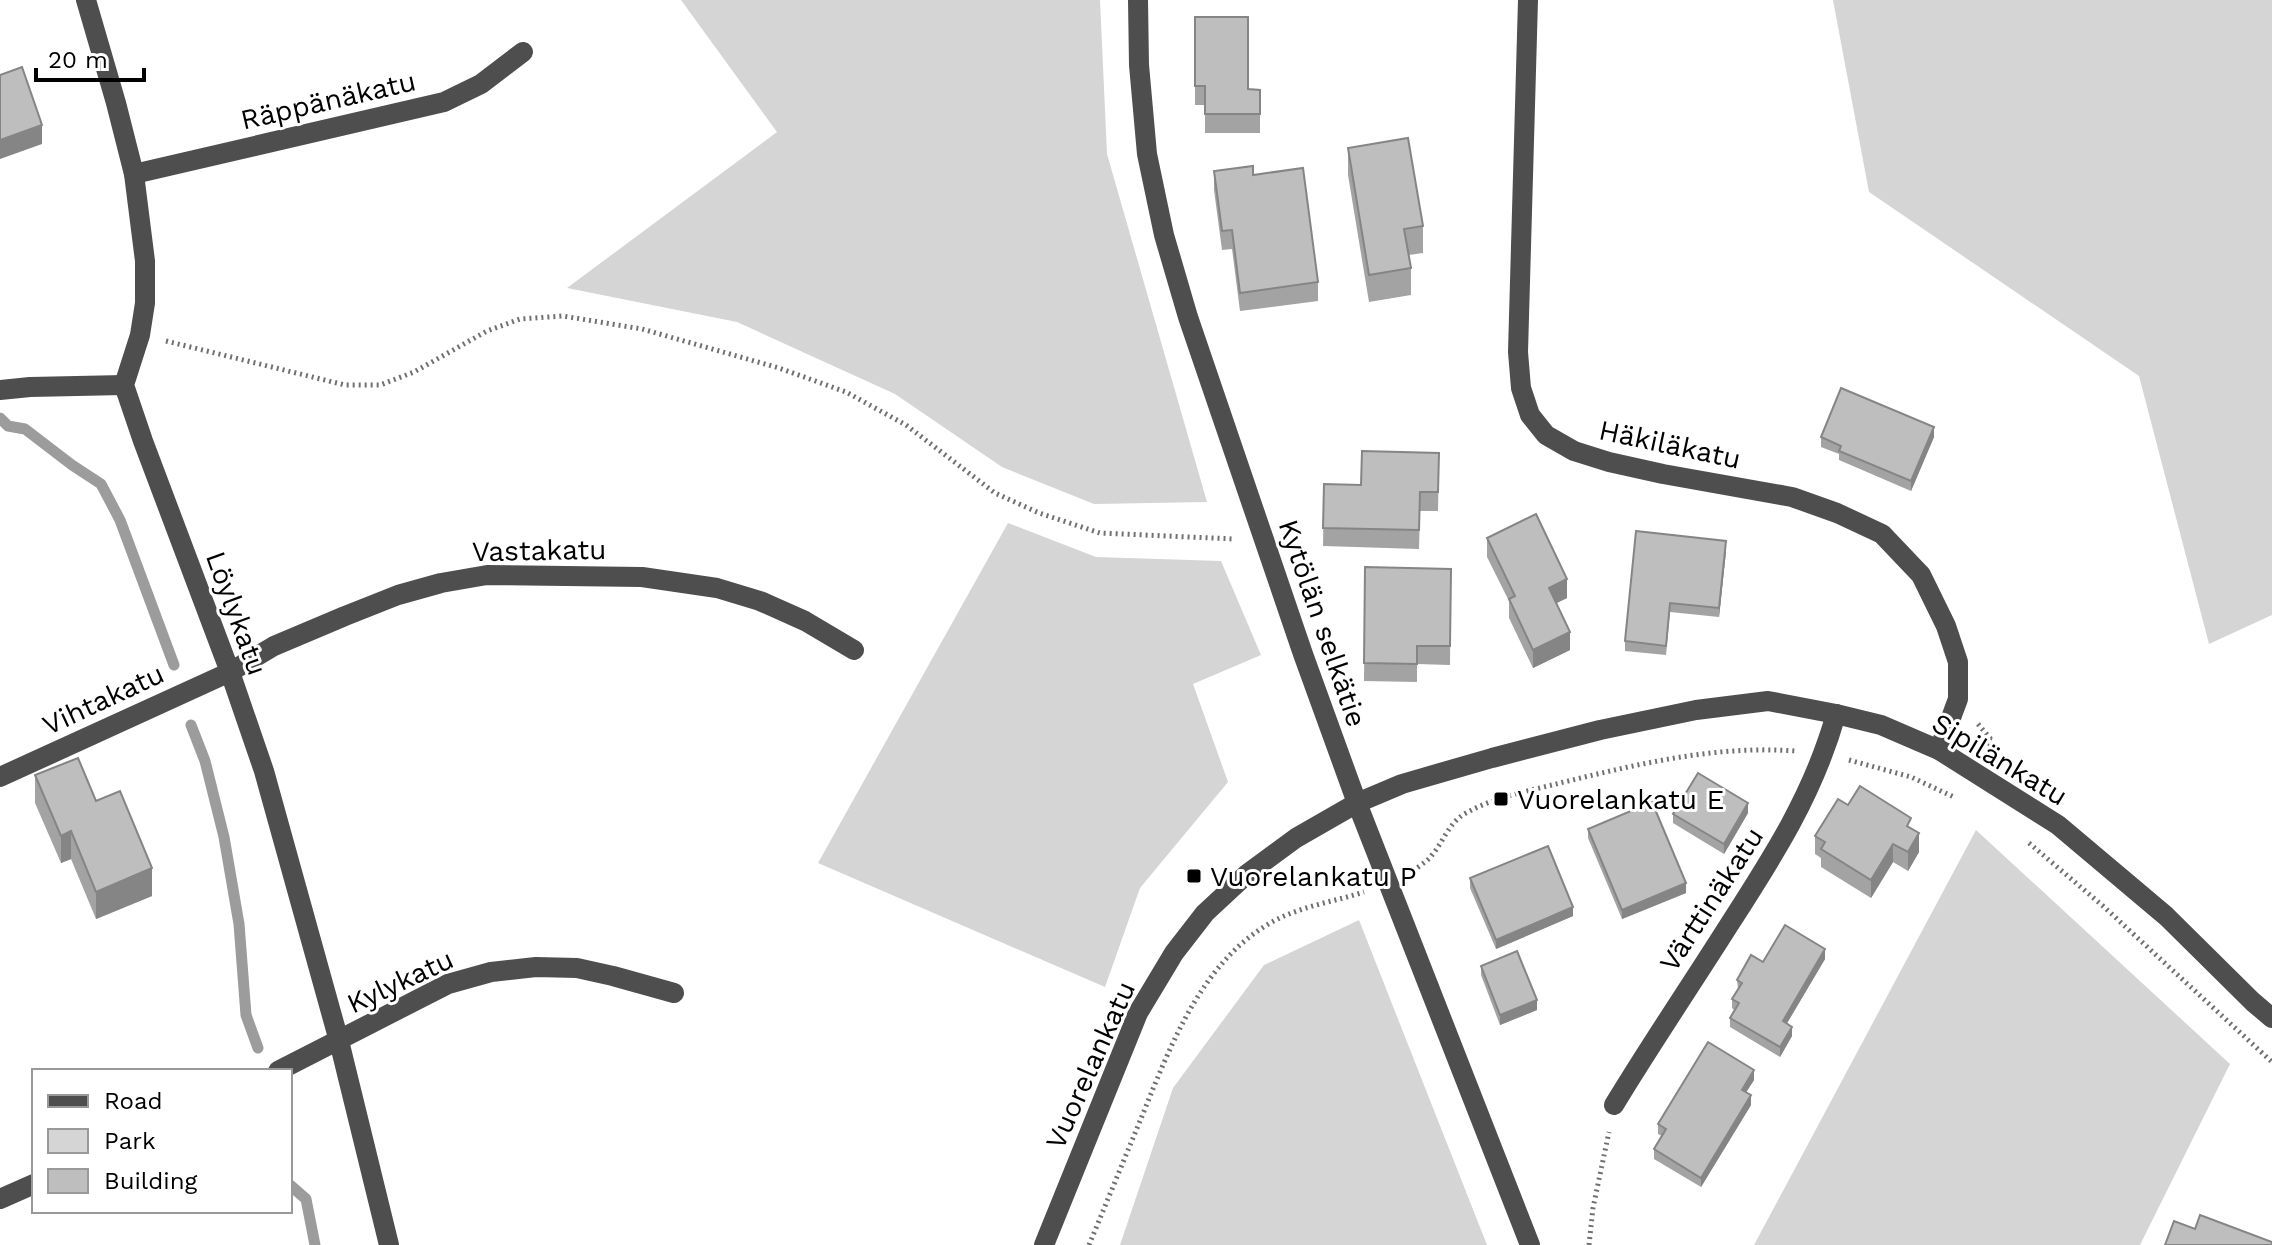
<svg xmlns="http://www.w3.org/2000/svg" width="2272" height="1245" viewBox="0 0 2272 1245" font-family="'Work Sans',sans-serif">
  <style>
    .green { fill: #d5d5d5 }
    .lines { fill: none; stroke-linecap: round; stroke-linejoin: round }
    .stream { stroke: #9c9c9c; stroke-width: 11 }
    .path { stroke: #707070; stroke-width: 5; stroke-dasharray: 2 4; stroke-linecap: butt }
    .minor { stroke: #4e4e4e; stroke-width: 20 }
    .wall { fill: #a3a3a3 }
    .shaded-wall { fill: #858585 }
    .building { fill: #bebebe; stroke: #858585; stroke-width: 2 }
    .poi-dot { fill: #000; stroke: #fff; stroke-width: 3 }
    .labels { text-anchor: middle; stroke-width: 6; stroke-linejoin: round; paint-order: stroke }
    .street-label { font-size: 28px; fill: #000; stroke: #fff }
    .poi-label { font-size: 28px; fill: #000; stroke: #fff; text-anchor: start }
  </style>
  <rect width="100%" height="100%" fill="#fff"/>
  <g class="green">
    <path d="M681 0H1100L1107 154 1207 502 1094 504 1002 467 895 394 737 322 567 288 777 132Z"/>
    <path d="M1833 0H2272V615L2209 644 2139 376 1869 192Z"/>
    <path d="M1008 523 1096 557 1221 561 1261 655 1193 684 1228 782 1140 888 1105 987 818 863Z"/>
    <path d="M1976 830 2230 1064 2140 1245H1754Z"/>
    <path d="M1359 920 1487 1245H1120L1173 1088 1264 965Z"/>
  </g>
  <g class="lines">
    <g class="stream">
      <path d="M0 418 8 426 25 429 72 465 101 484 120 520 174 665"/>
      <path d="M191 725 205 761 224 837 239 924 246 1015 258 1048"/>
      <path d="M290 1185 306 1199 315 1245"/>
    </g>
    <g class="path">
      <path d="M166 341 345 385H380L414 372 487 331 520 319 563 316 642 329 779 368 846 392 906 425 995 493 1039 513 1100 533 1234 539"/>
      <path d="M1978 724 1990 738 1985 748"/>
      <path d="M1849 760 1911 777 1956 798"/>
      <path d="M2029 843 2103 906 2272 1062"/>
      <path d="M1413 871C1419 866 1428 861 1432 855 1444 841 1449 822 1466 813 1494 797 1529 791 1560 783 1638 764 1716 745 1796 751"/>
      <path d="M1089 1245C1106 1204 1123 1162 1140 1121 1169 1050 1200 962 1272 922 1301 906 1333 902 1364 892"/>
      <path d="M1589 1245 1593 1208 1609 1132"/>
    </g>
    <g class="minor">
      <path d="M86 0 116 103 134 174 145 261V303L140 335 124 385 143 441 230 672 264 771 339 1041 389 1245"/>
      <path d="M1138 0 1139 65 1147 154 1164 235 1188 317 1303 654 1357 803 1530 1245"/>
      <path d="M1528 0 1518 352 1521 388 1530 415 1546 435 1574 451 1609 462 1663 474 1792 497 1837 513 1882 534 1921 575 1946 626 1958 662V699L1939 750"/>
      <path d="M134 174 444 102 481 84 523 52"/>
      <path d="M0 390 30 387 124 385"/>
      <path d="M0 777 230 672 274 646 345 616 398 595 441 583 487 575 642 577 717 588 760 601 805 621 854 650"/>
      <path d="M278 1071 448 984 491 972 536 967 577 968 613 976 674 993"/>
      <path d="M1614 1105C1651 1044 1691 985 1729 925 1773 857 1814 793 1836 714"/>
      <path d="M0 1199 34 1184"/>
      <path d="M1044 1245 1138 1013 1174 953 1205 913 1247 874 1296 838 1357 803 1402 784 1492 758 1600 730 1696 710 1768 701 1836 714 1881 725 1939 750 2058 825 2166 916 2253 1002 2272 1018"/>
    </g>
  </g>
  <g class="wall">
    <path d="M1195 17 1248 89 1260 90V133H1205V105H1195Z"/>
    <path d="M1348 148 1423 226V253L1409 255 1411 268V295L1369 302 1348 175Z"/>
    <path d="M1214 171 1253 175 1318 282V301L1240 311 1232 249 1222 250 1214 190Z"/>
    <path d="M1821 437H1934L1911 491 1839 460V454L1821 447Z"/>
    <path d="M1439 453 1438 511H1420L1419 549 1323 546 1324 484 1361 485Z"/>
    <path d="M1487 538 1567 598 1556 603 1570 650 1533 668 1509 618V601L1487 557Z"/>
    <path d="M1726 551 1719 617 1670 612 1666 655 1625 651V641Z"/>
    <path d="M1365 567 1451 569 1450 665 1417 664V682L1364 681Z"/>
    <path d="M35 775 96 801 152 896 96 919 71 859 61 863 35 803Z"/>
    <path d="M1848 805 1911 828 1919 852 1908 871 1893 862 1871 898 1821 867V858L1815 854V836Z"/>
    <path d="M1748 813 1724 854 1673 823V814Z"/>
    <path d="M1588 829 1686 893 1622 919 1588 838Z"/>
    <path d="M1470 878 1573 916 1496 949 1470 888Z"/>
    <path d="M1825 959 1787 1023 1792 1036 1780 1057 1730 1027V1018L1734 1010 1732 1008V999L1738 989 1737 980 1763 962Z"/>
    <path d="M1481 966 1537 1010 1500 1025 1481 975Z"/>
    <path d="M1754 1080 1746 1092 1751 1105 1701 1187 1654 1159V1149L1662 1136 1658 1134V1124Z"/>
  </g>
  <g class="shaded-wall">
    <path d="M42 125V144L0 159V140Z"/>
    <path d="M1934 427V437L1911 491V481Z"/>
    <path d="M1726 541V551L1719 617V608Z"/>
    <path d="M1567 579V598L1549 607V588Z"/>
    <path d="M1570 632V650L1533 668V650Z"/>
    <path d="M1748 803V813L1724 854V844Z"/>
    <path d="M71 831V859L61 863V836Z"/>
    <path d="M1919 833V852L1908 871V852Z"/>
    <path d="M1893 844V862L1871 898V880Z"/>
    <path d="M152 868V896L96 919V892Z"/>
    <path d="M1686 883V893L1622 919V910Z"/>
    <path d="M1573 907V916L1496 949V940Z"/>
    <path d="M1825 949V959L1783 1030V1021Z"/>
    <path d="M1537 1000V1010L1500 1025V1015Z"/>
    <path d="M1792 1027V1036L1780 1057V1047Z"/>
    <path d="M1754 1070V1080L1742 1099V1090Z"/>
    <path d="M1751 1095V1105L1701 1187V1178Z"/>
  </g>
  <g class="building">
    <path d="M1195 17H1248V89L1260 90V114H1205V86H1195Z"/>
    <path d="M22 67 42 125 0 140V75Z"/>
    <path d="M1408 138 1423 226 1404 229 1411 268 1369 275 1348 148Z"/>
    <path d="M1253 166V175L1303 168 1318 282 1240 293 1232 230 1222 231 1214 171Z"/>
    <path d="M1841 388 1934 427 1911 481 1839 451 1841 446 1821 437Z"/>
    <path d="M1362 451 1439 453 1438 492H1420L1419 530 1323 528 1324 484 1361 485Z"/>
    <path d="M1536 514 1567 579 1549 588 1570 632 1533 650 1509 599 1515 596 1487 538Z"/>
    <path d="M1636 531 1726 541 1719 608 1670 603 1666 646 1625 641Z"/>
    <path d="M1365 567 1451 569 1450 646H1417V664L1364 663Z"/>
    <path d="M78 758 96 801 120 791 152 868 96 892 71 831 61 836 35 775Z"/>
    <path d="M1698 773 1748 803 1724 844 1673 814Z"/>
    <path d="M1860 786 1911 818 1907 826 1919 833 1908 852 1893 844 1871 880 1821 849 1825 842 1815 836 1838 799 1848 805Z"/>
    <path d="M1652 802 1686 883 1622 910 1588 829Z"/>
    <path d="M1548 846 1573 907 1496 940 1470 878Z"/>
    <path d="M1785 925 1825 949 1783 1021 1792 1027 1780 1047 1730 1018 1739 1003 1732 999 1742 983 1737 980 1751 955 1763 962Z"/>
    <path d="M1517 951 1537 1000 1500 1015 1481 966Z"/>
    <path d="M1708 1042 1754 1070 1742 1090 1751 1095 1701 1178 1654 1149 1666 1129 1658 1124Z"/>
    <path d="M2200 1215 2272 1242V1245H2165L2174 1221 2195 1229Z"/>
  </g>
  <g class="poi-dot">
    <rect x="1493" y="791" width="16" height="16" rx="4"/>
    <rect x="1186" y="868" width="16" height="16" rx="4"/>
  </g>
  <g class="labels">
    <g class="street-label">
      <text transform="translate(328 100) rotate(-13)" y="10">Räppänäkatu</text>
      <text transform="translate(1670 444) rotate(12)" y="10">Häkiläkatu</text>
      <text transform="translate(539 550) rotate(-1)" y="10">Vastakatu</text>
      <text transform="translate(237 613) rotate(70)" y="10">Löylykatu</text>
      <text transform="translate(1323 623) rotate(71)" y="10">Kytölän selkätie</text>
      <text transform="translate(103 699) rotate(-25)" y="10">Vihtakatu</text>
      <text transform="translate(2000 759) rotate(31)" y="10">Sipilänkatu</text>
      <text transform="translate(1711 899) rotate(-57)" y="10">Värttinäkatu</text>
      <text transform="translate(400 981) rotate(-25)" y="10">Kylykatu</text>
      <text transform="translate(1090 1065) rotate(-66)" y="10">Vuorelankatu</text>
    </g>
    <g class="poi-label">
      <text x="1517" y="809">Vuorelankatu E</text>
      <text x="1210" y="886">Vuorelankatu P</text>
    </g>
  </g>
  <rect x="32" y="1069" width="260" height="144" fill="#ffffff" stroke="#999999" stroke-width="2"/>
  <rect x="48" y="1095" width="40" height="12" fill="#4e4e4e" stroke="#999999" stroke-width="2"/>
  <text x="104" y="1109" font-size="24" fill="#000000">Road</text>
  <rect x="48" y="1129" width="40" height="24" fill="#d5d5d5" stroke="#999999" stroke-width="2"/>
  <text x="104" y="1149" font-size="24" fill="#000000">Park</text>
  <rect x="48" y="1169" width="40" height="24" fill="#bebebe" stroke="#999999" stroke-width="2"/>
  <text x="104" y="1189" font-size="24" fill="#000000">Building</text>
  <path d="M36 68v12h108v-12" fill="none" stroke="#000000" stroke-width="4"/>
  <text x="48" y="68" font-size="24" fill="#000000" stroke="#ffffff" stroke-width="6" paint-order="stroke">20 m</text>
</svg>
